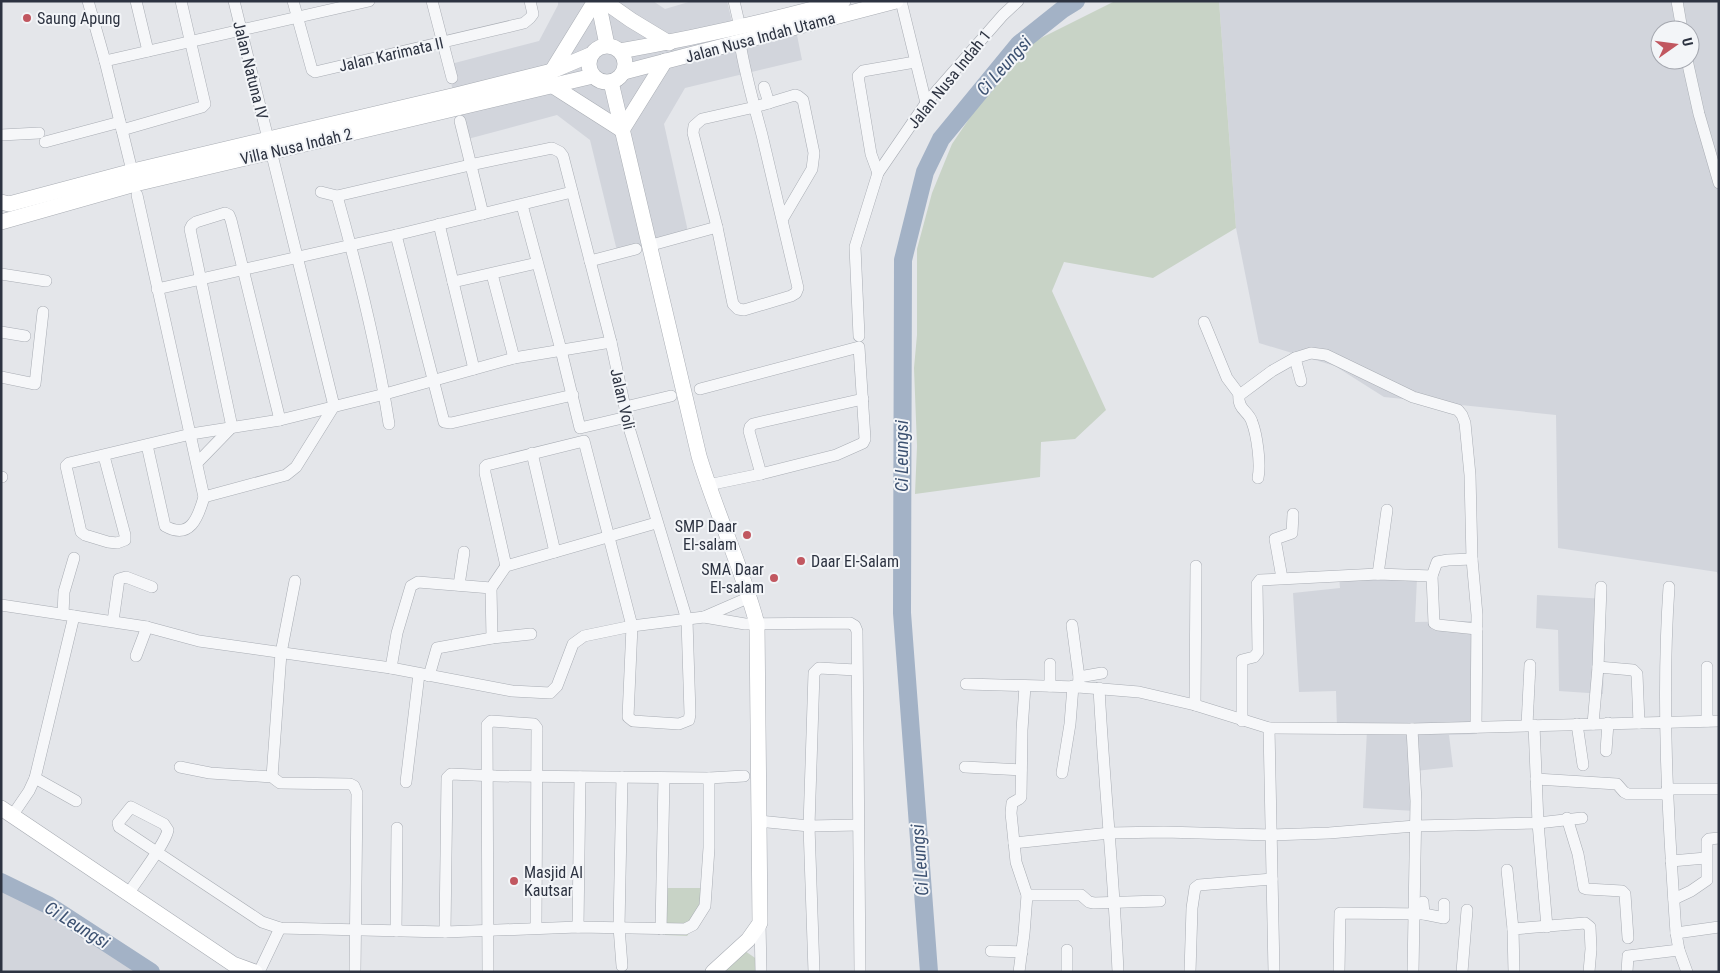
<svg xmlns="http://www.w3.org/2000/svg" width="1720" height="973" viewBox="0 0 1720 973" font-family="'Roboto Condensed',sans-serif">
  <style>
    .built { fill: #d2d5dc; fill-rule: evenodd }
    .green { fill: #c8d3c6 }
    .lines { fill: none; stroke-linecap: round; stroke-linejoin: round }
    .river { stroke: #a3b2c6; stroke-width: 18 }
    .street-casing { stroke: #a9adb4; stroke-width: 12 }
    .secondary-casing { stroke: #a9adb4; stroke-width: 16 }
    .street { stroke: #f6f7f9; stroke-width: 11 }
    .secondary { stroke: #fff; stroke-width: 15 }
    .poi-dot { fill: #c15760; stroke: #f3f5f8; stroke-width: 2 }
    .labels { text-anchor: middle; stroke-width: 4; stroke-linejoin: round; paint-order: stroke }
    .poi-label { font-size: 16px; fill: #2d3341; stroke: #f3f5f8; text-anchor: start }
    .street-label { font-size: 16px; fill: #2d3341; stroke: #f3f5f8 }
    .water-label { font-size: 18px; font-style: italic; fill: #3b5070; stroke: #f3f5f8 }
  </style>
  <rect width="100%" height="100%" fill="#e4e6ea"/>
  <g class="built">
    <path d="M558 1H653L665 9 692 1H727L736 38 795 25 802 60 685 88 664 124 689 236 662 242 618 255 590 140 557 115 464 140 447 65 539 41 558 5Z"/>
    <path d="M1219 1H1719V577L1717 572 1558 548 1556 415 1384 397 1335 366 1259 343 1236 228ZM1660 30H1690V60H1660Z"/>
    <path d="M1339 576 1417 578 1415 622 1473 621 1477 734 1449 735 1453 767 1415 771V811L1363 808 1367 730 1337 729 1336 691 1299 692 1293 593 1340 588Z"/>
    <path d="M1537 595 1606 599 1603 694 1559 691 1558 630 1536 628Z"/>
    <path d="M1 882 41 902 151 972H1Z"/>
  </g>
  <g class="green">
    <path d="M1115 1H1219L1236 228 1153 278 1064 262 1052 291 1106 410 1075 439 1041 442 1040 477 915 494 917 446 914 368 917 335V249L932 193 952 144 977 107 1035 41Z"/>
    <path d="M665 888H710V907L687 936 665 935Z"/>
    <path d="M742 949 764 964V972H720Z"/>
  </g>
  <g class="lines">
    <g class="river">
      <path d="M1 882 48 905 151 972"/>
      <path d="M929 972 902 613 903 260 925 172 941 139 1019 44 1063 9 1076 1"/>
    </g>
    <defs>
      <g id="street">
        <path d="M88 1 105 61 134 179"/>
        <path d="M136 1 148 51"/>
        <path d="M293 1 312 70 315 72 524 23 530 18 533 14 530 1"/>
        <path d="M432 1 452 78"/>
        <path d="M734 1 740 27"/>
        <path d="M901 1 926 103"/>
        <path d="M1677 1 1682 30"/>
        <path d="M740 43C745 74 754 105 762 135 774 186 786 237 798 288L796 293 791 296 744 310 738 309 733 304 717 227 693 133 694 126 702 119 755 107 795 95 798 96 803 100 814 153 812 169 782 220"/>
        <path d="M1687 60 1699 114 1719 183"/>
        <path d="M105 61 369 1"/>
        <path d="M764 87 769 103"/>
        <path d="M460 121 483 214"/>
        <path d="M122 130 202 107 205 104 181 1"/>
        <path d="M1 135 39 133"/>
        <path d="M45 142 120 122"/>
        <path d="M878 173 871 154 858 76 863 71 915 62"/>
        <path d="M321 192 337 196"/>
        <path d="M137 195 204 497C198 518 190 540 165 526L147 445"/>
        <path d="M522 205 561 350 580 428 627 417"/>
        <path d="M439 224 474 369"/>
        <path d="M396 235 444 422 451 423 573 395"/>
        <path d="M648 246 717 227"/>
        <path d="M590 261 636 249"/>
        <path d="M1 274 46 281"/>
        <path d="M492 274 514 358"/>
        <path d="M453 282 537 263"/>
        <path d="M157 289 396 235 572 192"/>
        <path d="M1204 322 1227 378 1239 394H1241L1272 371 1295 358"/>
        <path d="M1 332 25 336"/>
        <path d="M859 336 855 247 878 173 926 103 1003 15 1018 1"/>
        <path d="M1 377 35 384 43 312"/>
        <path d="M1301 381 1295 358 1311 353 1326 355 1413 397 1458 410 1462 415 1465 423 1470 475 1472 559 1477 615 1476 727"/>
        <path d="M700 389 859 347 865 439 863 443 836 455 761 474 708 485"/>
        <path d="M1239 394C1237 410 1249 411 1252 422 1257 435 1261 464 1258 478"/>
        <path d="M625 407 671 396"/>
        <path d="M389 424C377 347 358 271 337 196L470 165 552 148 560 152 563 156 611 342 630 431 687 620 690 714 689 720 679 724 633 721 628 717 632 626 584 441 487 465 485 467V473L506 566"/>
        <path d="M532 453 555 552"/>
        <path d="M104 456 125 535V540L117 543 108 542 85 535 81 532 66 466 69 463 191 434 280 420 385 394 514 358 611 342"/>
        <path d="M197 463 232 427 190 229 192 225 196 222 225 213 229 215 231 220 280 420"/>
        <path d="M761 474 749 431 750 427 753 424 863 399"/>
        <path d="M1 477H2"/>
        <path d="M204 497 286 475 296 467 334 406 234 1"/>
        <path d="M1472 559 1448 560 1437 562 1432 576 1434 623 1438 625 1477 629"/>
        <path d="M1378 574 1387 510"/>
        <path d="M1282 578 1275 539 1292 533 1293 514"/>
        <path d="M459 585 464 552"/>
        <path d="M1669 587C1661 702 1668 818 1676 933L1679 950 1687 972"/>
        <path d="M491 588 492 638"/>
        <path d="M1 605 147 627 199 641 391 668 512 691 550 693 557 686 573 644 584 636 632 626 704 617 745 624 850 623 855 626 857 631 860 972"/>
        <path d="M63 614 64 592 74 558"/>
        <path d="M704 617 750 597"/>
        <path d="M113 621 119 579 126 577 152 587"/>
        <path d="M1072 625 1079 677 1078 687"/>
        <path d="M136 656 147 627"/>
        <path d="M1598 667 1633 670 1637 674 1639 723"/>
        <path d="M391 668 397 633 411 586 418 582 491 588 506 566 656 523"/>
        <path d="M429 676 437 648 492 638 531 634"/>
        <path d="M1079 677 1102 673"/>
        <path d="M966 684 1078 687 1139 692 1195 705 1269 728 1412 729 1719 721"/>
        <path d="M1050 686V664"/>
        <path d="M1099 688C1104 783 1114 877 1118 972"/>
        <path d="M1195 705 1196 566"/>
        <path d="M1242 721V660L1254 657 1258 652 1257 584 1260 580 1378 574 1432 576"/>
        <path d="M1707 721V667"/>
        <path d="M1577 724 1583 765"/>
        <path d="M1593 724 1598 667 1601 587"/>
        <path d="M1527 725 1530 665"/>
        <path d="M1534 725 1538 823 1547 927"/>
        <path d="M1269 728 1274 972"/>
        <path d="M1412 729 1416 801 1413 972"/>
        <path d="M1606 751 1608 723"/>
        <path d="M180 767 210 773 272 777 280 783 350 784 354 786 357 793 355 972"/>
        <path d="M965 767 1021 770"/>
        <path d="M1062 773 1070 724 1073 686"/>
        <path d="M272 777 281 653 295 581"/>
        <path d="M622 777 619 927 622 966"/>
        <path d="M35 778 76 801"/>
        <path d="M1536 779 1617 784 1624 792 1628 794H1667"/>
        <path d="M406 782 419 674"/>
        <path d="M1667 789H1719"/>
        <path d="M12 816 29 791 35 778 74 616"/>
        <path d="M1567 818 1578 854 1584 888 1587 889 1622 891 1625 894 1628 938"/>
        <path d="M758 821 809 826 858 825"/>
        <path d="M1014 843 1110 833 1164 832 1271 835 1329 833 1415 826 1538 823 1582 818"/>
        <path d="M1671 861 1706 858"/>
        <path d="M1507 870 1513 929"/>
        <path d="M128 894C137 880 166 843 168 830L164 824 131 807 118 823 119 827 262 922 280 928 445 932 578 927 685 929 693 925 705 906 709 848V778"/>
        <path d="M1027 895H1081L1089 902 1094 903 1160 901"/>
        <path d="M1674 899 1691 891 1707 880V841L1709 839 1719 838"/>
        <path d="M1423 902 1424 914"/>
        <path d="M760 923 761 972"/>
        <path d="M578 927 580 777"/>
        <path d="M661 929 664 778"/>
        <path d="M396 931 397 828"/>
        <path d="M445 932 447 778 451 774 496 776 709 778 744 776"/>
        <path d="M1676 933 1719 927"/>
        <path d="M991 951 1022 952"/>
        <path d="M259 972 280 928"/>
        <path d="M488 972 487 725 491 721 534 724 537 728 536 927"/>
        <path d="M814 972 809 826 814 673 819 668 856 670"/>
        <path d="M1019 972 1024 934 1027 895 1016 862 1011 813 1012 803 1019 799 1021 797 1022 730 1025 686"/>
        <path d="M1067 972V950"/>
        <path d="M1190 972 1192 908 1195 888 1199 885 1272 879"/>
        <path d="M1339 972 1340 913 1424 914 1444 918V904"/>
        <path d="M1462 972 1467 910"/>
        <path d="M1514 972 1513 929 1585 923 1590 927 1591 949 1589 972"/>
        <path d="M1627 972 1628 956 1679 950"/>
      </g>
      <g id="secondary">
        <path d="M598 1 607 45"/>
        <path d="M604 1 631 20 669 43"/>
        <circle cx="607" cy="64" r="18"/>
        <path d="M620 51C695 38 769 21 843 1"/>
        <path d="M552 71 595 1"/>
        <path d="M624 72 896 1"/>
        <path d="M611 82 699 456C716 513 742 567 757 624L760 923 748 940 713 972"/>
        <path d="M553 86 622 130 665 61"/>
        <path d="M1 202 9 204 133 171 456 95 552 71 590 55"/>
        <path d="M1 222 135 184 593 76"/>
        <path d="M1 808 233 964 255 972"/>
      </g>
    </defs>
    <use href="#street" class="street-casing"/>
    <use href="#secondary" class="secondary-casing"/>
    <use href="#street" class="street"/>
    <use href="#secondary" class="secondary"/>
  </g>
  <g class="poi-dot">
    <circle cx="27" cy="18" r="5"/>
    <circle cx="747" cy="535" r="5"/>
    <circle cx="801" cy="561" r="5"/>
    <circle cx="774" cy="578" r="5"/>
    <circle cx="514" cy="881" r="5"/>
  </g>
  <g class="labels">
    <g class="poi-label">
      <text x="37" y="24">Saung Apung</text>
      <text x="737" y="532" text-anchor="end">SMP Daar<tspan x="737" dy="18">El-salam</tspan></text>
      <text x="811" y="567">Daar El-Salam</text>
      <text x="764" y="575" text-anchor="end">SMA Daar<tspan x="764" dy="18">El-salam</tspan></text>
      <text x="524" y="878">Masjid Al<tspan x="524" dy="18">Kautsar</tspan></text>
    </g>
    <g class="street-label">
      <text transform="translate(760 37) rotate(-15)" y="6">Jalan Nusa Indah Utama</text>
      <text transform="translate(391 54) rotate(-13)" y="6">Jalan Karimata II</text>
      <text transform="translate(251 70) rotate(76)" y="6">Jalan Natuna IV</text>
      <text transform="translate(949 79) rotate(-51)" y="6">Jalan Nusa Indah 1</text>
      <text transform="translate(296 146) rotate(-13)" y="6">Villa Nusa Indah 2</text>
      <text transform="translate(623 399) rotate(77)" y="6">Jalan Voli</text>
    </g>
    <g class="water-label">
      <text transform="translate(1004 66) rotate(-48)" y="6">Ci Leungsi</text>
      <text transform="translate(902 456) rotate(-90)" y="6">Ci Leungsi</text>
      <text transform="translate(920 860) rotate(-94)" y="6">Ci Leungsi</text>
      <text transform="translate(77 925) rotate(32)" y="6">Ci Leungsi</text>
    </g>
  </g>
  <rect width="1720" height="973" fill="none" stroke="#2d3341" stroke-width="5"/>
  <g transform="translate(1675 45) rotate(76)"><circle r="24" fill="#f3f5f8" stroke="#a4a7af"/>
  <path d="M0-4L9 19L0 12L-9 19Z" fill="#c15760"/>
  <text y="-8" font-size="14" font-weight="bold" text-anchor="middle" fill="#2d3341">U</text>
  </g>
</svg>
